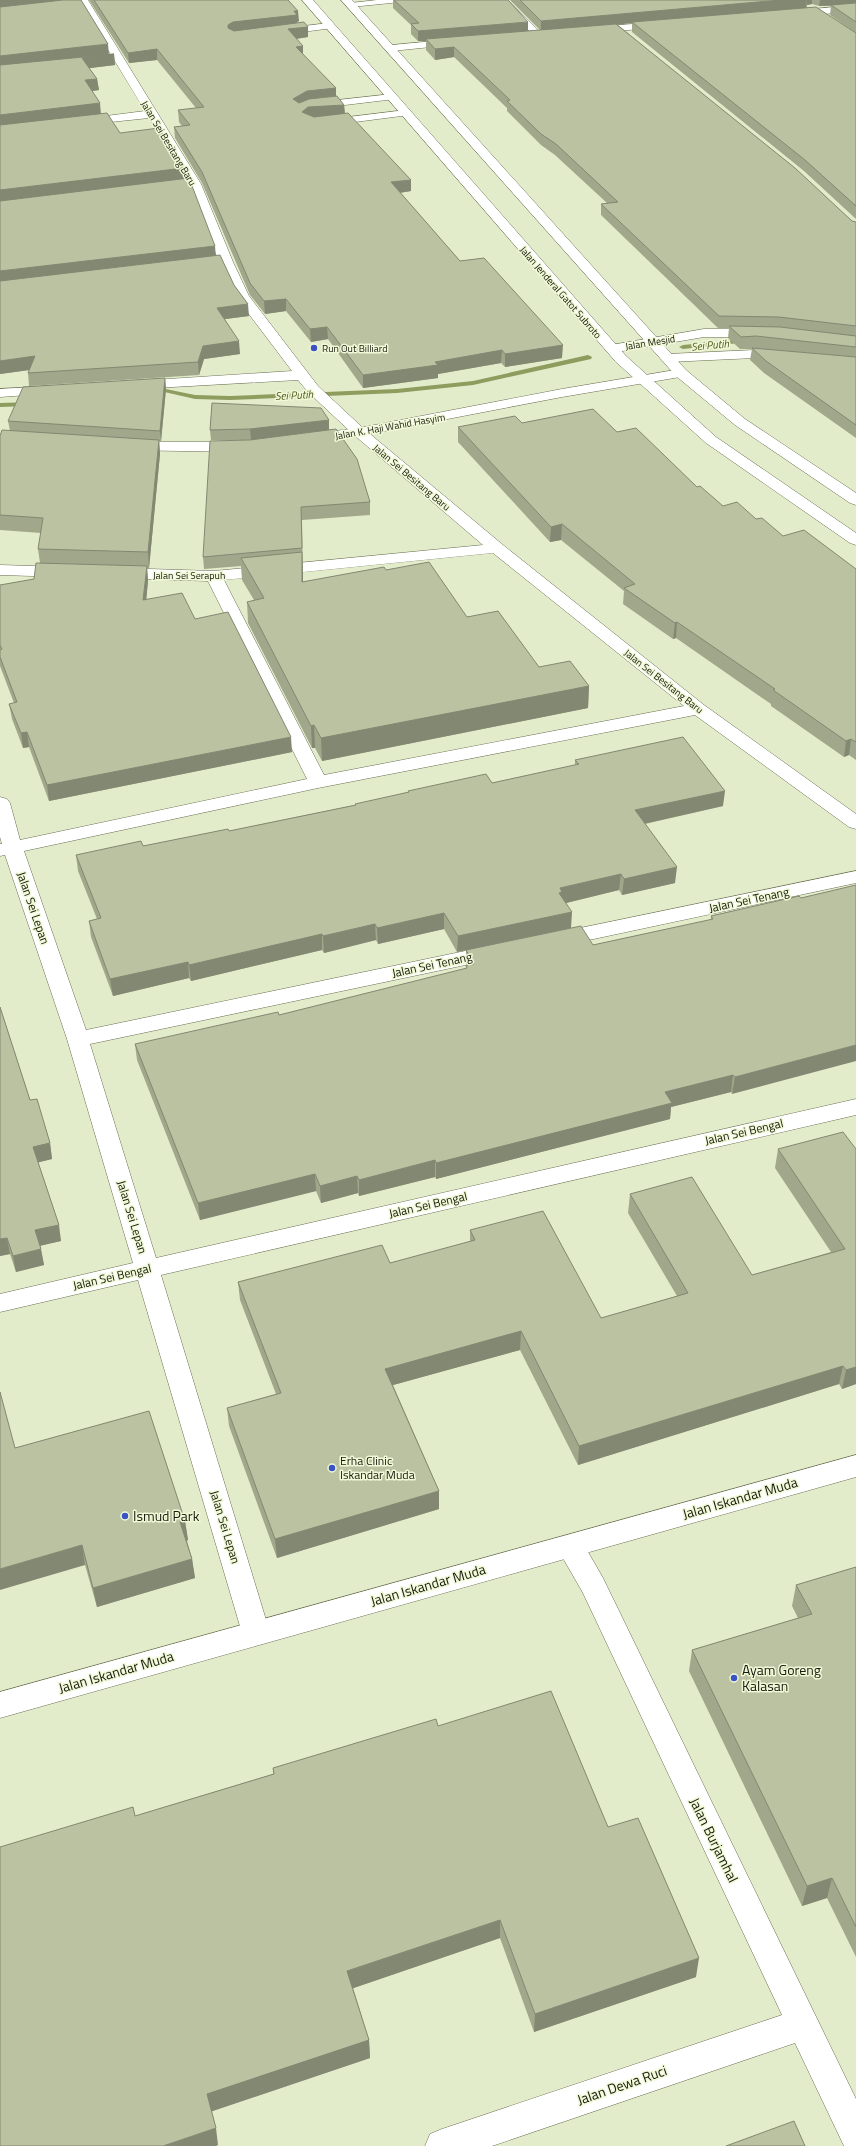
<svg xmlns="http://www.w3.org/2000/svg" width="856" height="2146" viewBox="0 0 856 2146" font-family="'Titillium Web',sans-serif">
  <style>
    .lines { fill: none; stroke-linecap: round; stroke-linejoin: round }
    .stream { fill: #8e9c5e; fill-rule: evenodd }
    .lane-casing { stroke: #686f52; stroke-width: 1 }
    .street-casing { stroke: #686f52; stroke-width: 1 }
    .secondary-casing { stroke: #686f52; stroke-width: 1 }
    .primary-casing { stroke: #686f52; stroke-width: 1 }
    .lane { fill: #fff; fill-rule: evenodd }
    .street { fill: #fff; fill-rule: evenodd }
    .secondary { fill: #fff; fill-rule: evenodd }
    .primary { fill: #fff; fill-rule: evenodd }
    .wall { fill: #a0a78b }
    .shaded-wall { fill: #828871 }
    .building { fill: #bac2a2; stroke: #828871 }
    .poi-dot { fill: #3b52c5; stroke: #f0f9d7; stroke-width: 1.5 }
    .labels { text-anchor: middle; stroke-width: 3; stroke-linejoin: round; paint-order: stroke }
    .far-street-label { font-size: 10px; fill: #181a0e; stroke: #f0f9d7 }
    .far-poi-label { font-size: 10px; fill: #181a0e; stroke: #f0f9d7; text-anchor: start }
    .far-water-label { font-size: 11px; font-style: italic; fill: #4e5a1f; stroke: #f0f9d7 }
    .street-label { font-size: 12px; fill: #181a0e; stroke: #f0f9d7 }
    .poi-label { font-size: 12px; fill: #181a0e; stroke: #f0f9d7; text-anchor: start }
    .near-street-label { font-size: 14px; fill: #181a0e; stroke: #f0f9d7 }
    .near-poi-label { font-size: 14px; fill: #181a0e; stroke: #f0f9d7; text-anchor: start }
  </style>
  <rect width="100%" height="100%" fill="#e3ecca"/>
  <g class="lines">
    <g class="stream">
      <path d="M746 339 748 340V342L683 349 679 347 683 345Z"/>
      <path d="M588 355 592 357 591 359 473 385 397 393 230 400 195 399 147 388 151 386 195 395 230 396 397 389 473 381Z"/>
      <path d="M32 402V406H29L0 407V403Z"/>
    </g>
    <defs>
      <g id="lane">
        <path d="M377 0H405L401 2 351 7 347 5 351 3Z"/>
        <path d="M500 0H508L541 33V37H535Z"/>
        <path d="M392 94 395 95V99L320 108 316 105 320 102Z"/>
        <path d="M406 110 409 111V115L332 125 328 122 332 119Z"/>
      </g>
      <g id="street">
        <path d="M78 0H88L201 184 233 262 249 296 318 386 364 429 503 545 704 705 856 814V829L849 827 695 715 318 788 24 851 86 1030 494 945 501 947 504 952 501 957 494 959 90 1044 156 1258 856 1099V1115L161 1275 270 1633 266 1642 256 1645 246 1642 242 1633 138 1280 0 1312V1294L133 1263 67 1039 5 855 0 856V844H2L0 837V797L7 799 10 803 20 840 307 779 208 581 117 578 111 577 109 573 111 569 117 568 214 571 483 545 354 435 308 392 298 380 137 389 132 388 130 385 132 382 137 381 292 371 236 297 219 262 189 184 149 118 82 125 76 122 82 119 145 111ZM493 553 684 706 324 775 224 580Z"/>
        <path d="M856 5V11L793 17 788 14 793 11Z"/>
        <path d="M661 22 666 25 665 27 592 33 587 30 592 27Z"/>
        <path d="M329 23 333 24 334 26 333 28 279 35 274 32 279 29Z"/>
        <path d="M456 39 461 42 460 44 392 51 387 48 392 45Z"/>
        <path d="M704 329H759L766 333 759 337H704L611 353 604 349 611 345Z"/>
        <path d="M755 350 785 353 787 356 785 359 755 358 668 362 663 361 661 358 663 355 668 354Z"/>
        <path d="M51 386 56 387 58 390 56 393 0 397V389Z"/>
        <path d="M0 565 65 567 71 568 73 572 71 576 65 577 0 575Z"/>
        <path d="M856 871V883L556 947 549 945 546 940 549 935 556 933Z"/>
        <path d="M570 1535 580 1538 603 1578 856 2099V2146H844L795 2043 492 2146H425L430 2134 442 2129 782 2015 583 1593 556 1546 560 1538Z"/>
      </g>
      <g id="secondary">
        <path d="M681 369 686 370 688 373 686 376 562 397 359 436 310 444 305 442 302 439 305 436 310 434 359 428 562 389Z"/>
        <path d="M129 442H238L243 444 246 447 243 450 238 452 124 450 121 447 124 444Z"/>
        <path d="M856 1455V1477L0 1718V1692Z"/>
      </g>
      <g id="primary">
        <path d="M302 0H313L626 356 716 437 856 533V545L850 543 706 443 616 362Z"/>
        <path d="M341 0H352L686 370 745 419 856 493V505L850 503 735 425 676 376Z"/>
      </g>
    </defs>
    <use href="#lane" class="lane-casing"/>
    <use href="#street" class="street-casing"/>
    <use href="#secondary" class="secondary-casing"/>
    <use href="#primary" class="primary-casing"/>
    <use href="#lane" class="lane"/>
    <use href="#street" class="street"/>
    <use href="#secondary" class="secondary"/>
    <use href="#primary" class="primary"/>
  </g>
  <g class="wall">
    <path d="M0 0 109 55 114 54 115 65 89 68 97 79 99 90 92 91 101 114 120 133 184 168V178L216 256 249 316 225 319 240 354 204 359 199 375 29 386 28 373 29 370 0 374Z"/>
    <path d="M89 0H288L299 21 297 22V23L308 27V37L296 39 303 46V55L336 88V96L344 105 345 113 411 191 400 193 460 261 562 358 505 367 501 363 438 374V378L363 388 328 339 311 342 286 311 265 314 250 295 202 183 175 138 174 127 182 126 179 122 178 110 196 108 157 60 129 63Z"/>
    <path d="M393 0H508L528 31 540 30 510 0H856V33L830 15 831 6H819L812 4 807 5V7L856 33V219L804 171 632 32V23L617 24 852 221 856 222V438L764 373 750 360 752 349H740L728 338 729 328H718L601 215V204L607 203 555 155 541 145 507 111V108L454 57 435 60 426 50V41H418L411 34V25L393 8Z"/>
    <path d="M165 378 166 389 161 441H159L160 454 149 568H147L148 581 146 599 195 619 292 752 49 801 29 747 23 748 12 719 9 704 14 703 0 666V585L34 579 40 563 38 549 41 533 0 530V436L10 431 8 421Z"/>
    <path d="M212 403 329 429 370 502V515L302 520 303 582 386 570 467 617 539 667 589 686 588 708 322 761 315 748H312L248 623 247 602 254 600 242 580 241 566 204 569 203 557 250 440 295 434 251 440H211L210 430Z"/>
    <path d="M522 423 617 432 723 506 756 519 783 536 856 569V760L849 755 844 757 771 706V704L676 638 673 639 623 604 624 591 561 540 550 542 458 442V427Z"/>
    <path d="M575 760 723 806 645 824 675 883 622 895 619 890 566 903 571 928 457 952 444 929 378 944 376 940 324 953 322 950 191 981 189 978 113 996 91 937 89 921 97 919 78 871 76 855 143 846 229 831 355 805V804L408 793V791L492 783 575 765Z"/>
    <path d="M799 896 732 1094 731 1092 671 1107 670 1119 436 1179 435 1177 359 1196 358 1193 321 1203 316 1191 200 1220 137 1060 135 1044 279 1015 466 969V950L593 945 711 920V916Z"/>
    <path d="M0 1007 30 1100 50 1143 52 1159 38 1162 61 1241 40 1246 44 1265 16 1272 10 1254 0 1256Z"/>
    <path d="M778 1149H856V1384L842 1389 839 1384 578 1465 520 1350 393 1385 439 1491V1509L277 1558 229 1426 227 1408 276 1394 240 1300 238 1282 390 1263 470 1242V1230L601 1318 677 1296 628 1213 630 1194 752 1275 831 1252 775 1168Z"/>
    <path d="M15 1448 185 1521 188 1540 187 1541 192 1559 195 1578 97 1607 85 1565Z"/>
    <path d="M856 1567V1957L827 1898 802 1906 689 1671 692 1650 798 1618 792 1606 796 1585Z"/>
    <path d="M438 1726 608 1827 696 1977 534 2032 500 1938 353 1988 369 2040 370 2058 211 2111 218 2145 135 1816 273 1774V1768Z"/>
  </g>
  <g class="shaded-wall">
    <path d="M0 0H75L0 8Z"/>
    <path d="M781 0H807L806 8 541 31V21Z"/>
    <path d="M807 0H812V4L807 5Z"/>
    <path d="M820 0H856V4L819 6Z"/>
    <path d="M294 11H298L299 21 297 22V25L228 36V25L233 22Z"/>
    <path d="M528 22V32L426 39V41H418V31Z"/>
    <path d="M308 27V37L288 40V29Z"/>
    <path d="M108 44 109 55 114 54 115 65 83 69 0 67V56Z"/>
    <path d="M303 46V57L296 47Z"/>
    <path d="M454 47V57L435 60V49Z"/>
    <path d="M157 49V60L129 63 128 53Z"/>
    <path d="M97 79 99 90 86 92 85 80Z"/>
    <path d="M336 88V99L294 110 293 99 307 91Z"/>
    <path d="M100 103 101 115 0 126V115Z"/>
    <path d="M344 105 345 116 308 119 302 112 308 107Z"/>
    <path d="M184 168 185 180 0 202V190Z"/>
    <path d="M411 180V191L391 194V182Z"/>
    <path d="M215 246 216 258 0 283V271Z"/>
    <path d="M286 299V311L265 314 264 301Z"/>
    <path d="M248 304 249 316 218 320 217 308Z"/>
    <path d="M327 327 328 339 311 342 310 329Z"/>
    <path d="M239 341 240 354 204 359 199 375 198 362 203 346Z"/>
    <path d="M563 345 562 358 505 367V354Z"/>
    <path d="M502 350 501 363 438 374V378L363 388V375Z"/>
    <path d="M35 356 37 369 0 374V361Z"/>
    <path d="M165 378 166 389 161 441 160 431Z"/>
    <path d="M329 420V430L251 440 250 429Z"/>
    <path d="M159 440 160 454 149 568 148 552Z"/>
    <path d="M562 524 561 540 550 542 551 527Z"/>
    <path d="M302 552 303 574V603L302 582Z"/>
    <path d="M147 566 148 581 145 614 143 600Z"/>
    <path d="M677 622 676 638 673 639 675 623Z"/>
    <path d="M589 686 588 708 322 761 321 738Z"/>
    <path d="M314 725 315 748H312L311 726Z"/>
    <path d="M27 732 29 747 23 748 21 733Z"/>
    <path d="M291 737 292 752 49 801 47 785Z"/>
    <path d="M851 739 849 755 844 757 846 741Z"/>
    <path d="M725 791 723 806 634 826 635 810Z"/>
    <path d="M677 867 675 883 622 895 624 879Z"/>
    <path d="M621 874 619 890 562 904 559 893 560 888Z"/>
    <path d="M572 912 571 928 457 952 458 936Z"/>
    <path d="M444 913V929L378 944 377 928Z"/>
    <path d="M375 924 376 940 324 953 323 936Z"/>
    <path d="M322 934V950L191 981 189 965Z"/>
    <path d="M188 962 189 978 113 996 110 979Z"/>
    <path d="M856 1045V1061L732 1094 735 1077Z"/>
    <path d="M733 1075 731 1092 671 1107 670 1119 436 1179V1163L665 1092Z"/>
    <path d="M50 1143 52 1159 36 1163 33 1147Z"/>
    <path d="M435 1160V1177L359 1196V1180Z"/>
    <path d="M315 1174 316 1191 200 1220 198 1203Z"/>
    <path d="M357 1176 358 1193 321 1203 320 1186Z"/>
    <path d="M59 1225 61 1241 38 1246 35 1230Z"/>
    <path d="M7 1238 10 1254 0 1256V1239Z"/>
    <path d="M41 1249 44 1265 16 1272 13 1256Z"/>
    <path d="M521 1331 520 1350 386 1387 385 1369Z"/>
    <path d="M843 1366 839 1384 578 1465 579 1446Z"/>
    <path d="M856 1367V1384L842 1389 846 1370Z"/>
    <path d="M439 1491V1509L277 1558 275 1539Z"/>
    <path d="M185 1521 188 1540 183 1542 180 1522Z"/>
    <path d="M82 1545 85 1565 0 1590V1569Z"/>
    <path d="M192 1559 195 1578 97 1607 93 1588Z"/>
    <path d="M832 1878 827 1898 802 1906 807 1886Z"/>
    <path d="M500 1920V1938L348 1990 347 1971Z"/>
    <path d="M699 1958 696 1977 534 2032 535 2014Z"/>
    <path d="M369 2040 370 2058 210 2112 207 2094Z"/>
    <path d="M216 2128 218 2145 216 2146H163Z"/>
  </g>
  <g class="building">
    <path d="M63 0H81L108 44 0 56V7Z"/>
    <path d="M94 0H288L298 11H294L297 15 233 22 228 25V28L234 31 304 22 308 27 288 29 303 46 296 47 336 88 307 91 293 99 299 103 309 99 337 96 344 105 308 107 302 112 314 117 348 113 411 180 391 182 460 261 484 258 563 345 505 354 502 350 435 362 438 365 363 375 327 327 310 329 286 299 264 301 250 283 202 172 174 127 190 125 178 110 204 107 157 49 128 53Z"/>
    <path d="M394 0H508L528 22 418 31 411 24 419 23Z"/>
    <path d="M520 0H781L541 21Z"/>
    <path d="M856 3V22L831 5Z"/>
    <path d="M816 7 856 33V206L805 160 632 22Z"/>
    <path d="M616 24 795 168 852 221 856 222V326L779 317 719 316 601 204 618 202 556 144 541 134 507 101 510 100 454 47 435 49 426 39Z"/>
    <path d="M114 54 82 58 97 79 85 80 100 103 0 115V65Z"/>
    <path d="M107 113 120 133 159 128 184 168 0 190V125Z"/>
    <path d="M189 178 215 246 0 271V201Z"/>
    <path d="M220 255 234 285 248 304 217 308 239 341 203 346 198 362 28 373 35 356 0 361V281Z"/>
    <path d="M729 326 780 327 856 336V347L756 336 741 337Z"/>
    <path d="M752 348 856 357V425L766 361Z"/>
    <path d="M165 378 160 431 8 421 23 387Z"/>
    <path d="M212 403 321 408 329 420 250 429 210 430Z"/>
    <path d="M593 409 617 432 636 428 697 487 700 486 723 506 737 502 756 519 762 518 783 536 804 530 856 569V742L851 739 846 741 773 690 775 689 677 622 675 623 624 588 635 584 562 524 551 527 458 427 515 416 522 423Z"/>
    <path d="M336 429 357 459 370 502 301 507 302 548 203 557 210 441 250 440Z"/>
    <path d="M2 430 159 440 148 552 38 549 43 518 0 515V436Z"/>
    <path d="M302 552V582L384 567 386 570 429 562 467 617 498 611 539 667 570 661 589 686 321 738 314 725 311 726 247 602 264 598 241 558Z"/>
    <path d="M36 563 147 566 143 600 182 593 195 619 228 612 291 737 47 785 27 732 21 733 9 704 17 702 0 657V650L2 649 0 645V585L34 579Z"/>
    <path d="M683 737 725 791 635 810 677 867 624 879 621 874 560 888 562 892 559 893 572 912 458 936 444 913 377 928 375 924 323 936 322 934 189 965 188 962 110 979 89 921 101 918 76 855 141 841 143 846 228 829 229 831 356 805 355 804 409 792 408 791 486 774 492 783 579 764 575 760Z"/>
    <path d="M856 885V1045L735 1077 733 1075 665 1092 672 1103 436 1163 435 1160 359 1180 357 1176 320 1186 315 1174 198 1203 135 1044 278 1012 279 1015 467 968 466 966 474 964 466 950 581 926 593 945 713 919 711 916 799 896 801 898Z"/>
    <path d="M0 1007 30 1100 37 1099 50 1143 33 1147 59 1225 35 1230 41 1249 13 1256 7 1238 0 1239Z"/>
    <path d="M843 1132 856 1149V1367L846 1370 843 1366 579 1446 521 1331 385 1369 439 1491 275 1539 227 1408 281 1393 238 1282 382 1245 390 1263 475 1240 470 1230 543 1211 601 1318 688 1293 630 1194 692 1177 752 1275 845 1249 778 1149Z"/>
    <path d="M0 1392 15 1448 149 1411 185 1521 180 1522 192 1559 93 1588 82 1545 0 1569Z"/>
    <path d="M856 1567V1927L832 1878 807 1886 692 1650 812 1614 796 1585Z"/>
    <path d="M551 1691 608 1827 638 1818 699 1958 535 2014 500 1920 347 1971 369 2040 207 2094 216 2128 163 2146H0V1847L133 1807 135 1816 274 1774 273 1768 436 1719 438 1726Z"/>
    <path d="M794 2121 805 2146H726Z"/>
  </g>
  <g class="poi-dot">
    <circle cx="314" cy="348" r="4"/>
    <circle cx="332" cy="1468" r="4"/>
    <circle cx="125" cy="1516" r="4"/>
    <circle cx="734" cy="1678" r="4"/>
  </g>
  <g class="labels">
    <g class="far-street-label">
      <text transform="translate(169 143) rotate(59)" y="4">Jalan Sei Besitang Baru</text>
      <text transform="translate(561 292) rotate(49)" y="4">Jalan Jenderal Gatot Subroto</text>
      <text transform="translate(650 342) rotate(-9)" y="4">Jalan Mesjid</text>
      <text transform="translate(390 426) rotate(-10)" y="4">Jalan K. Haji Wahid Hasyim</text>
      <text transform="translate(412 477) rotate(40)" y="4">Jalan Sei Besitang Baru</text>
      <text x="189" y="579">Jalan Sei Serapuh</text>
      <text transform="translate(664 681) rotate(38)" y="4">Jalan Sei Besitang Baru</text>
    </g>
    <g class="far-poi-label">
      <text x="322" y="352">Run Out Billiard</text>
    </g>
    <g class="far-water-label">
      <text transform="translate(710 345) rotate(-5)" y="4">Sei Putih</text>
      <text transform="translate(294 395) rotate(-3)" y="4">Sei Putih</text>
    </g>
    <g class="street-label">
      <text transform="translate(749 900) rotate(-12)" y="4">Jalan Sei Tenang</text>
      <text transform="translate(33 908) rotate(71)" y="4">Jalan Sei Lepan</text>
      <text transform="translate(432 965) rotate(-12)" y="4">Jalan Sei Tenang</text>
      <text transform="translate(744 1132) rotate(-13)" y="4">Jalan Sei Bengal</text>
      <text transform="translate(428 1205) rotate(-13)" y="4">Jalan Sei Bengal</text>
      <text transform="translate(132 1217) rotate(73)" y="4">Jalan Sei Lepan</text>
      <text transform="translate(112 1277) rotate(-13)" y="4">Jalan Sei Bengal</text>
      <text transform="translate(225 1527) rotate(73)" y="4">Jalan Sei Lepan</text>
    </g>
    <g class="poi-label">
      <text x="340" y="1465">Erha Clinic<tspan x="340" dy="14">Iskandar Muda</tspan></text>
    </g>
    <g class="near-street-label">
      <text transform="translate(740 1498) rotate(-16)" y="5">Jalan Iskandar Muda</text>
      <text transform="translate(428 1585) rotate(-16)" y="5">Jalan Iskandar Muda</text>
      <text transform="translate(116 1672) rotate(-16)" y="5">Jalan Iskandar Muda</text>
      <text transform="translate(714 1840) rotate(64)" y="5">Jalan Burjamhal</text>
      <text transform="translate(622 2085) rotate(-19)" y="5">Jalan Dewa Ruci</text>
    </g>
    <g class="near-poi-label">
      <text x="133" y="1521">Ismud Park</text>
      <text x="742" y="1675">Ayam Goreng<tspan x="742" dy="16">Kalasan</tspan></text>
    </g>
  </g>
</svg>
